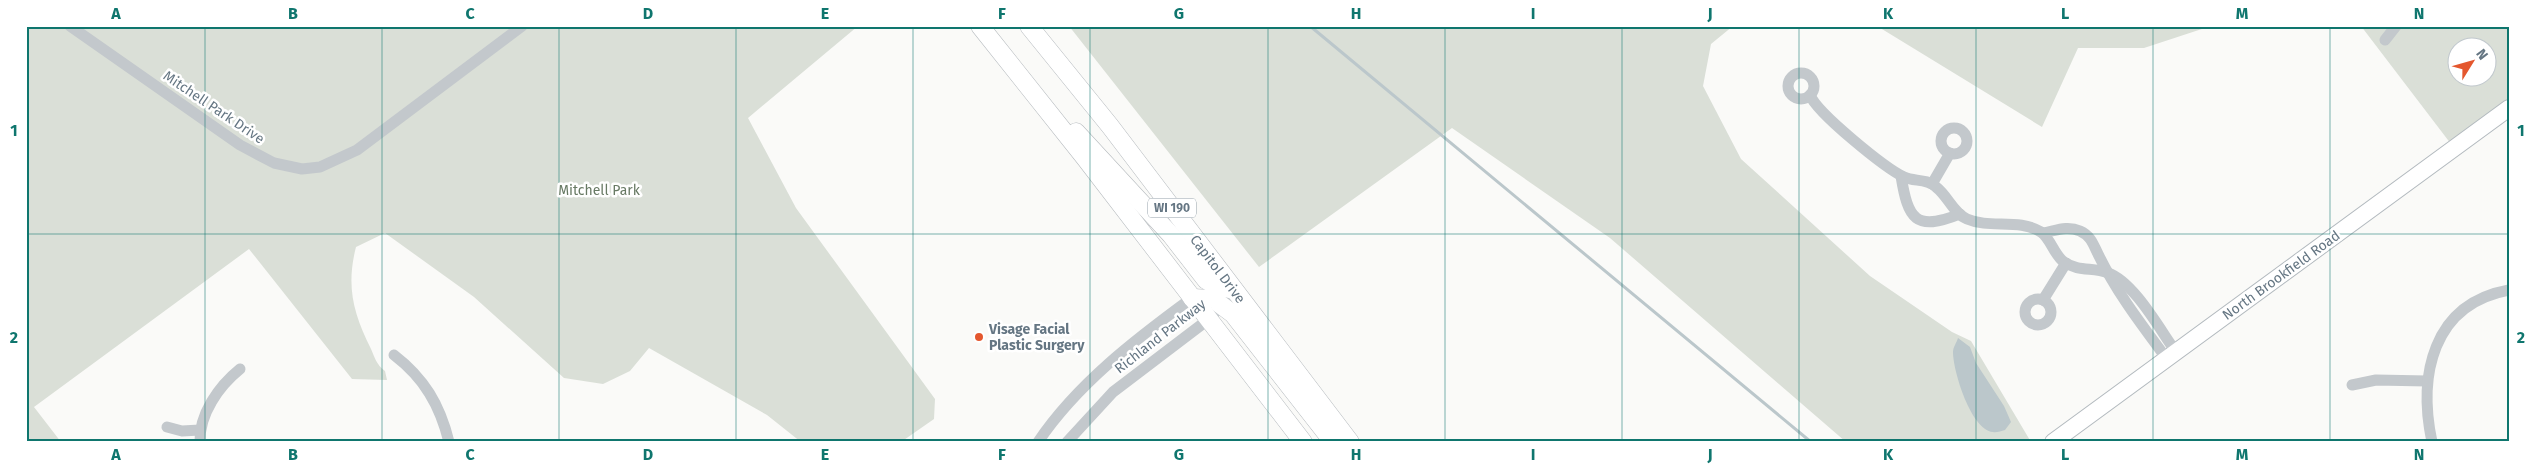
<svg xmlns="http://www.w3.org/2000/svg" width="2535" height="468" viewBox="0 0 2535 468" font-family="'Fira Sans',sans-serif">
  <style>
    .green { fill: #dadfd7; fill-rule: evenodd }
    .water { fill: #bbc7cb }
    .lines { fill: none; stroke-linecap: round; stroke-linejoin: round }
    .stream { stroke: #bbc7cb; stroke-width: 3 }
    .secondary-casing { stroke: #b3babf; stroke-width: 18 }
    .primary-casing { stroke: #b5babe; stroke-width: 19 }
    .street { stroke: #c3c8cc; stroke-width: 11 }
    .secondary { stroke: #fff; stroke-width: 16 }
    .primary { stroke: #fff; stroke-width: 18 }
    .grid { fill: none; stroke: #0f766e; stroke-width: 1; stroke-opacity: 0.55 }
    .poi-dot { fill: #e4572e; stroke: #fff; stroke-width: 2 }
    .labels { text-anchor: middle; stroke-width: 5; stroke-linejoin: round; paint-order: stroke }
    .shield { fill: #fff; stroke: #939fa8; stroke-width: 1 }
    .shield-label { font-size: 12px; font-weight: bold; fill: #657683 }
    .street-label { font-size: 14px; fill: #657683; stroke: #fff }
    .park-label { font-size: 14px; fill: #687a64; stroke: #fff }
    .poi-label { font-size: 14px; font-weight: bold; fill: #657683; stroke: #fff; text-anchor: start }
    .neatline { fill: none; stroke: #0f766e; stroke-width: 2 }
    .grid-label { font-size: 16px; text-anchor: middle; font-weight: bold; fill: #0f766e }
  </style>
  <rect width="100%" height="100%" fill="#fafaf8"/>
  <g class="green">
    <path d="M26 26H858L748 118 796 208 935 399 934 419 901 442H801L767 415 649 348 630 371 603 384 564 378 474 297 385 233 356 247C346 286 353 313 371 349 375 358 376 364 385 371L387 380 352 379 249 249 34 407 61 442H26Z"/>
    <path d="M1069 26H1733L1711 44 1703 86 1741 159 1870 276 1952 332 1971 341 2031 442H1846L1610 238 1452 128 1259 267Z"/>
    <path d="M1877 26H2211L2144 48H2078L2042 127Z"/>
    <path d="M2361 26H2509V102L2451 144ZM2458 48H2488V78H2458Z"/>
  </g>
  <path class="water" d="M1958 338 1970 347 1976 363 2004 406 2011 422 2005 430C2001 431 1996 433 1993 432 1971 430 1953 371 1953 352 1953 347 1957 342 1958 338Z"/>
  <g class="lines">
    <path class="stream" d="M1310 26 1811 442"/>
    <defs>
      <path id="secondary" d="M2053 442 2509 108"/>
      <g id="primary">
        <path d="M980 26 1085 158 1303 442"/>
        <path d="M1029 26 1110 126 1350 442"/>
        <path d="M1076 132 1171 235 1206 280 1217 286 1234 290"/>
        <path d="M1192 298 1213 299 1233 314 1333 442"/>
      </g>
    </defs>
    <use href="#secondary" class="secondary-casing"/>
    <use href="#primary" class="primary-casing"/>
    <g class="street">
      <path d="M70 26 240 145 274 163 302 169 320 167 357 150 522 26"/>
      <path d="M2385 40 2396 26"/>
      <circle cx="1801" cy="86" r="13"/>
      <path d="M1810 95C1817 113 1885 168 1904 177 1914 182 1926 178 1936 187 1948 196 1953 213 1967 219 1990 229 2019 218 2041 232 2051 239 2054 255 2064 262 2079 272 2093 267 2108 273 2134 282 2160 330 2176 352"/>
      <circle cx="1954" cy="141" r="13"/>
      <path d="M1901 176C1908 219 1915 232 1960 214"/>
      <path d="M1932 184 1950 153"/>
      <path d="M2043 233C2055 231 2067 225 2080 231 2091 236 2093 244 2098 254 2117 293 2141 324 2167 359"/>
      <circle cx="2038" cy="312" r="13"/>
      <path d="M2043 300 2066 263"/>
      <path d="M394 355C424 378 440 405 449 442"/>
      <path d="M2352 385 2376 380 2427 381"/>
      <path d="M167 427 182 431 200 430"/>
      <path d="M200 442C199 414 219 386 240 369"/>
      <path d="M1038 442C1077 384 1136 339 1192 298L1199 297"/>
      <path d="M1067 442 1113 392 1209 319 1226 300"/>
      <path d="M2432 442C2418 376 2432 304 2509 290"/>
    </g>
    <use href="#secondary" class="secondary"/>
    <use href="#primary" class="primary"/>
  </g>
  <path class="grid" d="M205 26V442M382 26V442M559 26V442M736 26V442M913 26V442M1090 26V442M1268 26V442M1445 26V442M1622 26V442M1799 26V442M1976 26V442M2153 26V442M2330 26V442M26 234H2509"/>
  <circle class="poi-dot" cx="979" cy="337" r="5"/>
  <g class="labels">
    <rect class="shield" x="1148" y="198.5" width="48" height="19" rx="4"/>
    <g class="shield-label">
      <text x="1172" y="212">WI 190</text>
    </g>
    <g class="street-label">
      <text transform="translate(214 107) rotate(34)" y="5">Mitchell Park Drive</text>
      <text transform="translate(1218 269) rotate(53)" y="5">Capitol Drive</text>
      <text transform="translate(2281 275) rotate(-36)" y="5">North Brookfield Road</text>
      <text transform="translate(1160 336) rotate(-38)" y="5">Richland Parkway</text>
    </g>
    <g class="park-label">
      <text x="599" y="195">Mitchell Park</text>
    </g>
    <g class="poi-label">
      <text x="989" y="334">Visage Facial<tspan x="989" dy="16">Plastic Surgery</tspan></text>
    </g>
  </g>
  <rect width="2535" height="468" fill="none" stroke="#ffffff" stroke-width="55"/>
  <g transform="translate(2472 62) rotate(53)"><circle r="24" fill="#ffffff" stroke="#c1c8cd"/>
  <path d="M0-4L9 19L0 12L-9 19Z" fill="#e4572e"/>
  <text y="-8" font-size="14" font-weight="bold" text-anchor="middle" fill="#657683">N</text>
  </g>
  <rect x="28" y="28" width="2480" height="412" class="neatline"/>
  <g class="grid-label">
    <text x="116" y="19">A</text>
    <text x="293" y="19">B</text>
    <text x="470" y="19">C</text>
    <text x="648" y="19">D</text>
    <text x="825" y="19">E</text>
    <text x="1002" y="19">F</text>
    <text x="1179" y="19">G</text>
    <text x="1356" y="19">H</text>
    <text x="1533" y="19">I</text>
    <text x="1710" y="19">J</text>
    <text x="1888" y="19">K</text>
    <text x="2065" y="19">L</text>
    <text x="2242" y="19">M</text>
    <text x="2419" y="19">N</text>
    <text x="14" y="136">1</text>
    <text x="2521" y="136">1</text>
    <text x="14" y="343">2</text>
    <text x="2521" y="343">2</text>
    <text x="116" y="460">A</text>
    <text x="293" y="460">B</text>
    <text x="470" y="460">C</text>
    <text x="648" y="460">D</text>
    <text x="825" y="460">E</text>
    <text x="1002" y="460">F</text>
    <text x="1179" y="460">G</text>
    <text x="1356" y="460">H</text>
    <text x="1533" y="460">I</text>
    <text x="1710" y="460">J</text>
    <text x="1888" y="460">K</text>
    <text x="2065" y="460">L</text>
    <text x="2242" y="460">M</text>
    <text x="2419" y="460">N</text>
  </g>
</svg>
